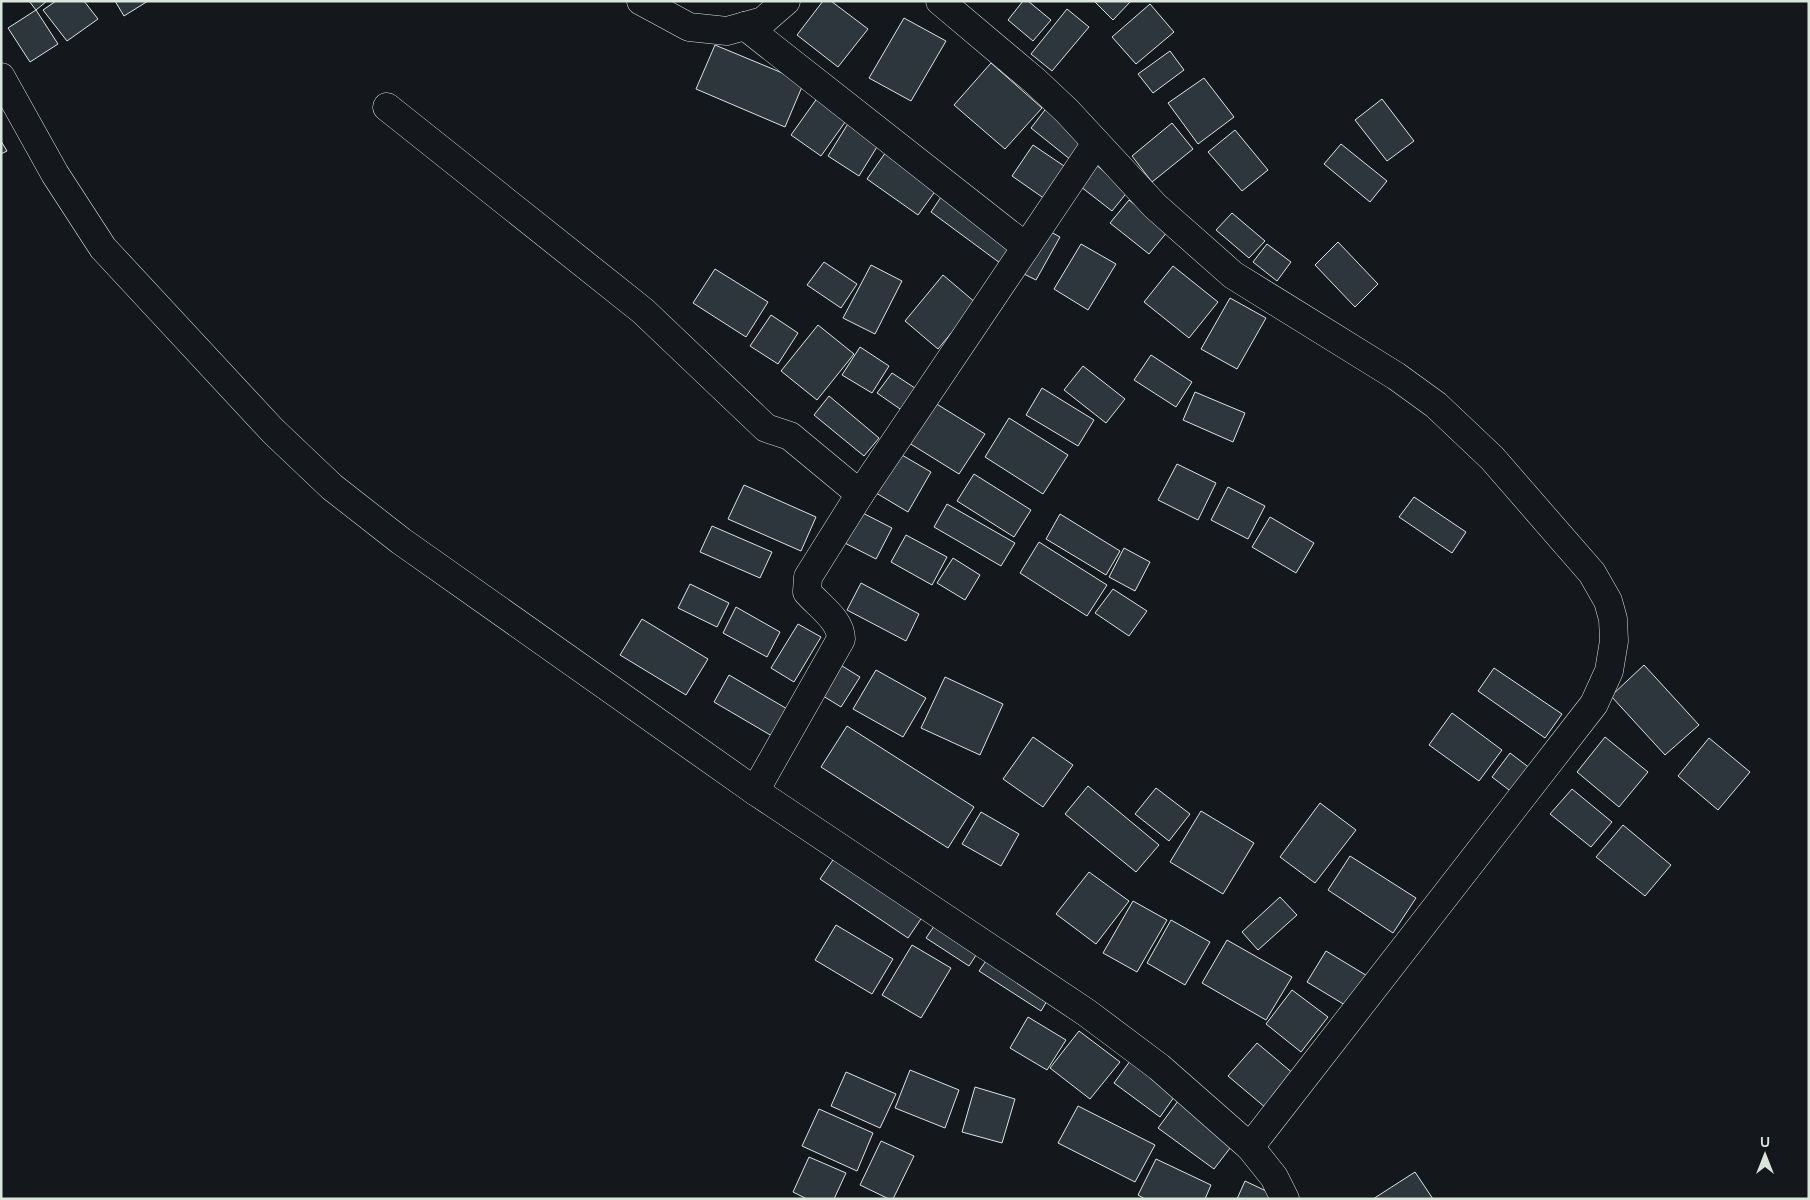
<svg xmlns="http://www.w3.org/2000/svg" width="1810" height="1200" viewBox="0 0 1810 1200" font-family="Cabin,sans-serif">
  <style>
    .building { fill: #2c363c; stroke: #d8e6dc }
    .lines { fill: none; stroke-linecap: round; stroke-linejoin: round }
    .minor-casing { stroke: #d8e6dc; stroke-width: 29 }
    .minor { stroke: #14181c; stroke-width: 28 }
  </style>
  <rect width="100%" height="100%" fill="#14181c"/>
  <g class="building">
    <path d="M29 1H47L36 10Z"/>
    <path d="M56 1H84L98 19 67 41 43 10Z"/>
    <path d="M115 1H148L124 16Z"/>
    <path d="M823 1H831L868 29 838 67 797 35Z"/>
    <path d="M1023 1H1028L1051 20 1033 41 1008 20Z"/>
    <path d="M1094 1H1131L1113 20Z"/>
    <path d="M1150 4 1174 32 1136 64 1112 37Z"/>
    <path d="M1067 9 1089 27 1052 71 1031 54Z"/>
    <path d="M36 10 58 44 30 62 8 28Z"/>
    <path d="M904 18 946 41 911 101 869 78Z"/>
    <path d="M715 45 804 82 785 127 696 89Z"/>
    <path d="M1170 51 1184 70 1153 93 1138 74Z"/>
    <path d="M991 63 1042 108 1005 149 954 105Z"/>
    <path d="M1204 78 1234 117 1198 144 1168 103Z"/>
    <path d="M818 97 848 118 821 156 791 135Z"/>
    <path d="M1382 99 1414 141 1387 161 1355 120Z"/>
    <path d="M1048 106 1089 138 1071 160 1031 128Z"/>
    <path d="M849 122 880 142 859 176 828 156Z"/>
    <path d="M1172 123 1193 149 1152 182 1132 156Z"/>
    <path d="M1235 130 1268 170 1242 191 1208 152Z"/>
    <path d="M1 141 7 151 1 154Z"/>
    <path d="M1341 144 1387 181 1370 202 1324 164Z"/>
    <path d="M1033 145 1067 168 1045 199 1012 176Z"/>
    <path d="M888 149 939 186 918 215 867 179Z"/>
    <path d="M1092 162 1129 190 1112 211 1076 183Z"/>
    <path d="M943 194 1013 246 1000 263 931 212Z"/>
    <path d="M1129 200 1168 231 1149 254 1110 223Z"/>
    <path d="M1232 213 1265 241 1249 258 1216 230Z"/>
    <path d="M1042 227 1060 237 1036 280 1018 271Z"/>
    <path d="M1338 242 1378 284 1355 307 1315 265Z"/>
    <path d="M1081 244 1116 264 1088 310 1054 289Z"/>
    <path d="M1267 244 1291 262 1277 281 1253 262Z"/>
    <path d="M824 262 857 284 841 308 807 285Z"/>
    <path d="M871 265 902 281 875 334 843 318Z"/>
    <path d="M1173 266 1218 302 1189 338 1144 302Z"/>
    <path d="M715 269 768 302 746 337 693 303Z"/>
    <path d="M943 275 976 303 938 349 905 321Z"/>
    <path d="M1230 298 1266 318 1237 369 1201 349Z"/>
    <path d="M771 315 798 333 778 364 750 346Z"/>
    <path d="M818 325 854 354 817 400 781 371Z"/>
    <path d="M860 347 889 366 872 393 842 375Z"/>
    <path d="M1151 355 1192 382 1176 407 1134 380Z"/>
    <path d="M1083 366 1125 399 1106 423 1064 390Z"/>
    <path d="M892 373 918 390 903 411 877 393Z"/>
    <path d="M1042 388 1094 420 1078 446 1026 415Z"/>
    <path d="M1195 392 1245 413 1233 442 1183 420Z"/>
    <path d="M829 396 879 438 864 456 814 415Z"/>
    <path d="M927 398 985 434 959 474 901 438Z"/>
    <path d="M1009 418 1068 455 1043 494 985 457Z"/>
    <path d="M895 451 931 472 908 512 871 490Z"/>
    <path d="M1177 464 1216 483 1198 520 1158 500Z"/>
    <path d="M974 474 1031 510 1014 537 957 501Z"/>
    <path d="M744 485 816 517 801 551 728 519Z"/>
    <path d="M1228 487 1265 506 1248 539 1211 520Z"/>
    <path d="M1414 497 1466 532 1452 553 1399 517Z"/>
    <path d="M947 504 1015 543 1001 566 934 527Z"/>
    <path d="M853 508 892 528 876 559 837 539Z"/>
    <path d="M1060 514 1120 551 1106 575 1046 539Z"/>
    <path d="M1270 517 1314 543 1296 573 1252 547Z"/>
    <path d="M712 526 772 552 760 578 700 552Z"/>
    <path d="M906 535 947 557 932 585 891 562Z"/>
    <path d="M1039 542 1107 585 1087 616 1020 573Z"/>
    <path d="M1124 548 1150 562 1135 591 1109 577Z"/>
    <path d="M953 558 980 575 965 600 937 583Z"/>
    <path d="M861 583 919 614 906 641 847 610Z"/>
    <path d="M690 584 729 603 717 627 678 608Z"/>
    <path d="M1113 589 1147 611 1129 636 1095 613Z"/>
    <path d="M736 607 780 632 767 657 723 633Z"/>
    <path d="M642 619 708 659 686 695 620 655Z"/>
    <path d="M798 624 821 637 794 682 771 668Z"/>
    <path d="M834 661 860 677 841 707 815 691Z"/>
    <path d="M1644 665 1699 725 1665 755 1611 696Z"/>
    <path d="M1494 668 1562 714 1545 738 1478 691Z"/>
    <path d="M876 670 926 698 903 737 853 709Z"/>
    <path d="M729 675 789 710 772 736 714 702Z"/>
    <path d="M945 677 1003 704 980 755 921 728Z"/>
    <path d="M1452 713 1502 750 1479 781 1429 745Z"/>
    <path d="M847 726 974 807 948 848 821 767Z"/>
    <path d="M1033 737 1073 765 1043 807 1003 779Z"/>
    <path d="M1605 737 1648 772 1619 807 1577 772Z"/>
    <path d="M1709 738 1750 772 1718 810 1678 776Z"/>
    <path d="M1510 753 1535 772 1517 796 1492 777Z"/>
    <path d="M1088 786 1159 845 1136 872 1065 814Z"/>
    <path d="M1156 788 1190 814 1169 841 1135 814Z"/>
    <path d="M1572 789 1612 822 1591 847 1550 814Z"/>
    <path d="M1320 803 1356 830 1315 883 1280 857Z"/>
    <path d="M1201 811 1254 843 1223 894 1170 862Z"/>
    <path d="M981 812 1019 834 1001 866 962 844Z"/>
    <path d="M1623 825 1671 865 1645 896 1596 857Z"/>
    <path d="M837 854 925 913 908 938 820 879Z"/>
    <path d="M1350 856 1416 898 1393 933 1328 890Z"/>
    <path d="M1089 872 1129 901 1096 944 1056 914Z"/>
    <path d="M1280 897 1297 915 1258 950 1242 932Z"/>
    <path d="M1133 901 1167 920 1137 972 1103 953Z"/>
    <path d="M939 919 982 946 969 966 926 938Z"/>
    <path d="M1171 920 1210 942 1185 985 1147 963Z"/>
    <path d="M836 925 893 959 872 994 815 960Z"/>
    <path d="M1227 940 1292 977 1266 1020 1202 983Z"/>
    <path d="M912 945 951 968 921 1018 882 995Z"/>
    <path d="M1326 951 1369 977 1350 1008 1307 982Z"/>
    <path d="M990 955 1051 994 1041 1011 979 971Z"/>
    <path d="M1292 990 1328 1017 1301 1052 1266 1024Z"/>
    <path d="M1028 1017 1066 1040 1047 1070 1010 1048Z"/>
    <path d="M1079 1031 1120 1062 1090 1099 1050 1068Z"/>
    <path d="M1257 1043 1295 1075 1266 1108 1228 1076Z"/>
    <path d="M1133 1057 1179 1090 1160 1117 1114 1083Z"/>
    <path d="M910 1070 959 1090 945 1128 895 1108Z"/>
    <path d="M846 1072 896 1094 880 1128 831 1106Z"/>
    <path d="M975 1087 1015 1099 1002 1143 962 1132Z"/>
    <path d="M1181 1097 1237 1139 1214 1169 1158 1128Z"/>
    <path d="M1078 1106 1155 1145 1135 1182 1058 1143Z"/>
    <path d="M819 1109 873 1133 857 1171 802 1146Z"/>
    <path d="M881 1141 914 1156 893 1199H889L860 1185Z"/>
    <path d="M809 1157 846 1173 834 1199H807L793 1192Z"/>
    <path d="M1156 1159 1211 1185 1205 1199H1145L1138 1195Z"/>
    <path d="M1415 1172 1433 1199H1373Z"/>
    <path d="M1245 1181 1283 1199H1237Z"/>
  </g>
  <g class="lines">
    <defs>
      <g id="minor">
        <path d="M641 1 689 27 727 31 763 21 786 1"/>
        <path d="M940 1 1035 81 1067 111 1155 206 1233 275 1396 376 1436 405 1492 458 1592 573 1608 601 1613 619 1614 641 1609 671 1594 704 1250 1147"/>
        <path d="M745 26 1026 247"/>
        <path d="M1 77 55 174 103 248 273 431 332 487 401 541 755 791 1087 1013 1159 1067 1250 1147 1274 1177 1285 1199"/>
        <path d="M387 107 643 311 766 428 790 436 860 494"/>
        <path d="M755 791 841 639C841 620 819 606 807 592L808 577 860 494 1096 143"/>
      </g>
    </defs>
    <use href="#minor" class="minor-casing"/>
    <use href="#minor" class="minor"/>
  </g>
  <rect width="1810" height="1200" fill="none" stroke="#d8e6dc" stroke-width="5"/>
  <g transform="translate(1765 1155)" stroke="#14181c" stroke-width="4" paint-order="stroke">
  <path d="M0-4L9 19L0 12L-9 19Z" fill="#d8e6dc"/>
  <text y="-8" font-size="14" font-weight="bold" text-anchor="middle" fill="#d8e6dc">U</text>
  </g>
</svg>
